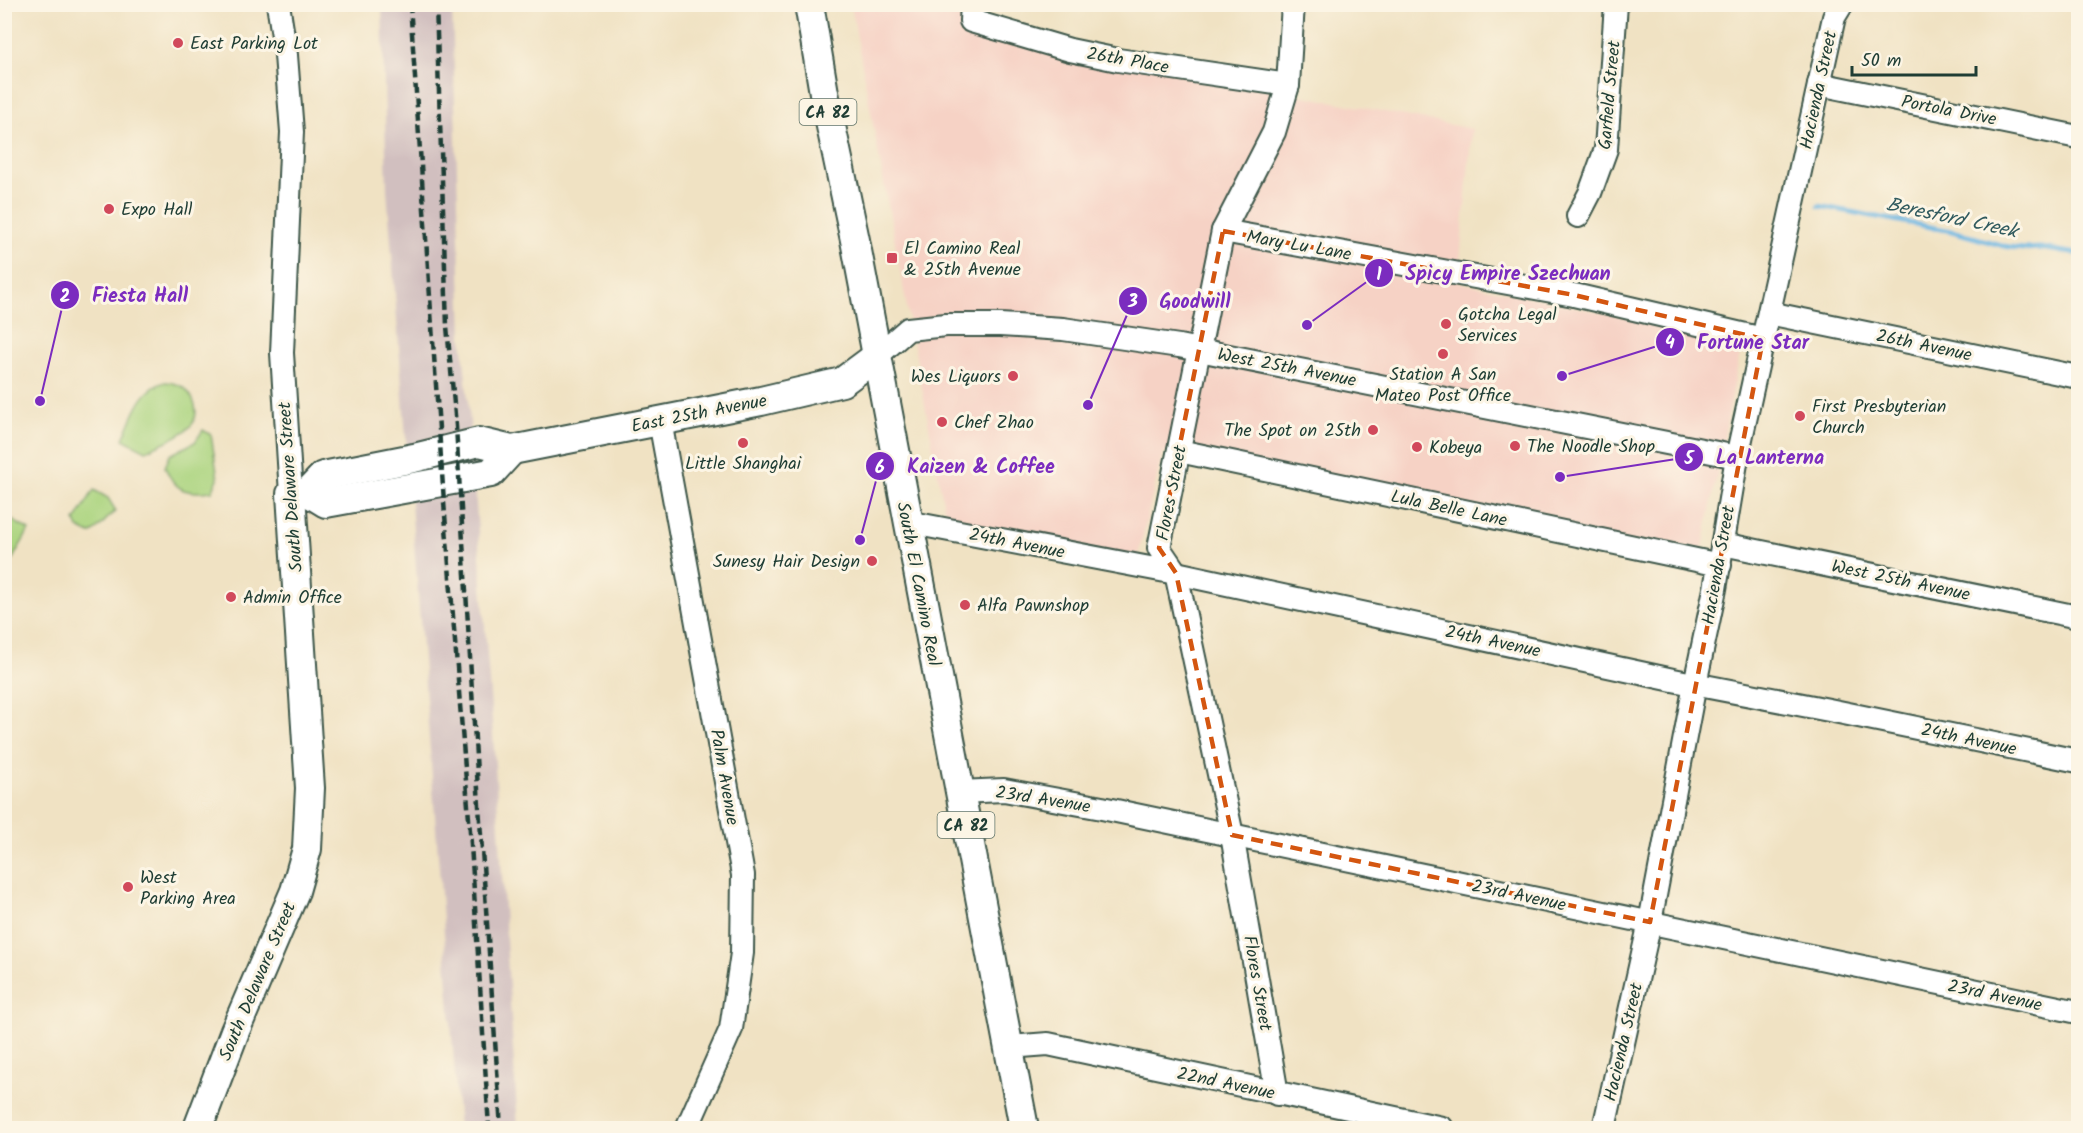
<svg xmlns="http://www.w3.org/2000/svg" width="2083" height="1133" viewBox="0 0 2083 1133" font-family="Kalam,sans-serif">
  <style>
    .built { fill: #f6d2c5 }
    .industrial { fill: #d1bfbf }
    .green { fill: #abd47f; stroke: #65885a; stroke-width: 1.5 }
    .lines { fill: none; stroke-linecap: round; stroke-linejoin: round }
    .stream { stroke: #68b4e1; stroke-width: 5 }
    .minor-casing { stroke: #3e5649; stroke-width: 26 }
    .major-casing { stroke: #3e5649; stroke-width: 32 }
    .minor { stroke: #fff; stroke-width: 22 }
    .major { stroke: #fff; stroke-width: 28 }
    .rail { stroke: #1f3d34; stroke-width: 4.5; stroke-dasharray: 9 4.5; stroke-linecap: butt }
    .marked { fill: none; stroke: #d45610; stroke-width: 4.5; stroke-dasharray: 12 8; stroke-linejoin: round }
    .poi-dot { fill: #d1495b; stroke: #fcf5e5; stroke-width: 2 }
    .labels { text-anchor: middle; stroke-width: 6; stroke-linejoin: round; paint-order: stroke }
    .shield { fill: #fcf5e5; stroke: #617469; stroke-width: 1.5 }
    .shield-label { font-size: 16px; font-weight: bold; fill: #1f3d34 }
    .poi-label { font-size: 18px; fill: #1f3d34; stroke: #fcf5e5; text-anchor: start }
    .street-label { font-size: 18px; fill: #1f3d34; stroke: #fcf5e5 }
    .water-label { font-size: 20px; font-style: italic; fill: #315b5f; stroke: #fcf5e5 }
    .leader { fill: none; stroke: #7b2cbf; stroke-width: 2 }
    .callout-dot { fill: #7b2cbf; stroke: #fcf5e5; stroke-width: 2 }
    .mark-label { font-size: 18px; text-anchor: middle; font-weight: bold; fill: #fff }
    .callout-label { font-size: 20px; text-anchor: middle; font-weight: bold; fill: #7b2cbf; stroke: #fcf5e5; stroke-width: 6; stroke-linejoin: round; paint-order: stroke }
  </style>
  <rect width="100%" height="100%" fill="#fcf5e5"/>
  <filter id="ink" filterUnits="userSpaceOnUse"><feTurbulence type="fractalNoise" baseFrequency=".0167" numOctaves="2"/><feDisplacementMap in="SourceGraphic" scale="12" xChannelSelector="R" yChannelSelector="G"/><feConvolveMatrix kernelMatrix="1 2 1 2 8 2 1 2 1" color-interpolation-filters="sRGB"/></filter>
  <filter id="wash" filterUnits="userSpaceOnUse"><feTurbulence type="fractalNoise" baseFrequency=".008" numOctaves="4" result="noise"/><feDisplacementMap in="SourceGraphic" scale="24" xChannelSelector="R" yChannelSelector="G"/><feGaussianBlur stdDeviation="1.35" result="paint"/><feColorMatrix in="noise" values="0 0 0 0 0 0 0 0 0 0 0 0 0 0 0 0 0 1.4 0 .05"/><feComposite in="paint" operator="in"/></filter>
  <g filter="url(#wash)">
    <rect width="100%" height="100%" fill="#f0e2c3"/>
    <path class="built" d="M851 5H962V29L1472 129 1458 282 1742 343 1699 568 1163 452 1137 560 946 518Z"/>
    <path class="industrial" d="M382 5H452L462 338 470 422 494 749 518 1128H459L387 190Z"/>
    <g class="green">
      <path d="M165 382C177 383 186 386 192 398 209 432 166 439 146 451L123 439C134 416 139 390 165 382Z"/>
      <path d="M203 430 211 435 218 479 212 491C187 494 175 492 165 467L170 455 195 442Z"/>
      <path d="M94 490 108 498 116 511C105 518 101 529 90 534L78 528 75 521Z"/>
      <path d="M5 516 29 530 12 560 5 555Z"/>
    </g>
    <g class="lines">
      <path class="stream" d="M1819 206 1952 231 2004 246 2023 249 2040 248 2078 254"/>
    </g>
  </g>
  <g filter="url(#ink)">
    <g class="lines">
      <defs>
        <g id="minor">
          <path d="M278 4 286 55 292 132 282 353 291 494"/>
          <path d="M972 4 971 21 1070 50 1118 60 1288 85"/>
          <path d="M1819 84 2078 137"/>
          <path d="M1578 216 1590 193 1606 149 1616 4"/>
          <path d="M1223 231 1574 295 1763 339"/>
          <path d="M1769 313 2078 377"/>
          <path d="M877 356 908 329 946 325H1000L1063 329 1179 346 1737 457"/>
          <path d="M660 421 743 875 742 953 731 1029 687 1128"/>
          <path d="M1179 451 1720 565"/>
          <path d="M907 522 1176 573 1673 680 1829 710 2078 761"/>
          <path d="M1723 544 2078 617"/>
          <path d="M959 792 1004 790 1102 808 2078 1012"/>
          <path d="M1009 1047 1048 1044 1442 1128"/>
          <path d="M1277 1094 1232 835 1176 573 1159 548 1223 231 1274 132 1288 85 1293 4"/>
          <path d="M1604 1128 1650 922 1695 684 1715 589 1737 457 1834 17 1842 4"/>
        </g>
        <g id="major">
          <path d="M809 4 824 93 855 240 1024 1128"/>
          <path d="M308 492 326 503 491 473 512 450"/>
          <path d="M198 1128 235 1031 295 891 307 849 310 788 291 494 308 492 323 476 414 458 479 442 512 450 761 401 842 382 877 356"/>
        </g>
      </defs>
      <use href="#minor" class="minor-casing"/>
      <use href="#major" class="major-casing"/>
      <use href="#minor" class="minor"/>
      <use href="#major" class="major"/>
      <g class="rail">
        <path d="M410 4 444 502 471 844 489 1128"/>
        <path d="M436 4 447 326 456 426 479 806 501 1128"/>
      </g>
    </g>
  </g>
  <path class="marked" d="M1223 231 1574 295 1763 339 1650 922 1232 835 1176 573 1159 548Z"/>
  <g class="poi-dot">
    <circle cx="178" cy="43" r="6"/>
    <circle cx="109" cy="209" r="6"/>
    <rect x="886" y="252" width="12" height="12" rx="3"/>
    <circle cx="1446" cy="324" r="6"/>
    <circle cx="1443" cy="354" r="6"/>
    <circle cx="1013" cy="376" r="6"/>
    <circle cx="1800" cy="416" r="6"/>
    <circle cx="942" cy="422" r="6"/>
    <circle cx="1373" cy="430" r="6"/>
    <circle cx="743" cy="443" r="6"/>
    <circle cx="1515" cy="446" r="6"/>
    <circle cx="1417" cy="447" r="6"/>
    <circle cx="872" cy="561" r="6"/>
    <circle cx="231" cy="597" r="6"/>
    <circle cx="965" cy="605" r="6"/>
    <circle cx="128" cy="887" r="6"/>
  </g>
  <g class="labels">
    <g class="shield">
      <rect x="799.5" y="99" width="57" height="26" rx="4.5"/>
      <rect x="937.5" y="812" width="57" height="26" rx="4.5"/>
    </g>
    <g class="shield-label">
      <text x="828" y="118">CA 82</text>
      <text x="966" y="831">CA 82</text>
    </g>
    <g class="poi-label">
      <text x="190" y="49">East Parking Lot</text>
      <text x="121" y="215">Expo Hall</text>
      <text x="904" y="254">El Camino Real<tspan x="904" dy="21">&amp; 25th Avenue</tspan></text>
      <text x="1458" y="320">Gotcha Legal<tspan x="1458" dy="21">Services</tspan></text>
      <text x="1443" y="380" text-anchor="middle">Station A San<tspan x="1443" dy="21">Mateo Post Office</tspan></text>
      <text x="1001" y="382" text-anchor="end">Wes Liquors</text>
      <text x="1812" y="412">First Presbyterian<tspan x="1812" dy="21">Church</tspan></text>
      <text x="954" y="428">Chef Zhao</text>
      <text x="1361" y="436" text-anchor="end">The Spot on 25th</text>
      <text x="1527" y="452">The Noodle Shop</text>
      <text x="1429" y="453">Kobeya</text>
      <text x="743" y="469" text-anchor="middle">Little Shanghai</text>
      <text x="860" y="567" text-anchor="end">Sunesy Hair Design</text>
      <text x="243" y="603">Admin Office</text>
      <text x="977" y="611">Alfa Pawnshop</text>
      <text x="140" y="883">West<tspan x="140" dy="21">Parking Area</tspan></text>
    </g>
    <g class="street-label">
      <text transform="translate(1128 60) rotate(10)" y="6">26th Place</text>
      <text transform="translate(1818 90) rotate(-78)" y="6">Hacienda Street</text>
      <text transform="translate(1609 95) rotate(-85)" y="6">Garfield Street</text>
      <text transform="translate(1949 110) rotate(11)" y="6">Portola Drive</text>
      <text transform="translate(1299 245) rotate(10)" y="6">Mary Lu Lane</text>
      <text transform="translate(1924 345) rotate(12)" y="6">26th Avenue</text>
      <text transform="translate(1287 367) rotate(11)" y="6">West 25th Avenue</text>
      <text transform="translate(699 413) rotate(-11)" y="6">East 25th Avenue</text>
      <text transform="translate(290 487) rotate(-94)" y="6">South Delaware Street</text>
      <text transform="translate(1171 493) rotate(-79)" y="6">Flores Street</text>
      <text transform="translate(1449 508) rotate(12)" y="6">Lula Belle Lane</text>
      <text transform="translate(1017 543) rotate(11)" y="6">24th Avenue</text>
      <text transform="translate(1718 565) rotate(-80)" y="6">Hacienda Street</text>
      <text transform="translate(1901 580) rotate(12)" y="6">West 25th Avenue</text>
      <text transform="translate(919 584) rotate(79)" y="6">South El Camino Real</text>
      <text transform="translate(1493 641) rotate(12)" y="6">24th Avenue</text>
      <text transform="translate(1969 739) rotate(12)" y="6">24th Avenue</text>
      <text transform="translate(725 777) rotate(80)" y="6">Palm Avenue</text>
      <text transform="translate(1043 799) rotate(9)" y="6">23rd Avenue</text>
      <text transform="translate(1519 895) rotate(12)" y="6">23rd Avenue</text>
      <text transform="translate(257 981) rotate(-67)" y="6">South Delaware Street</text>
      <text transform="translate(1258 983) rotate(80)" y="6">Flores Street</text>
      <text transform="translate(1995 995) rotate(12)" y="6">23rd Avenue</text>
      <text transform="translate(1623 1042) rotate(-77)" y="6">Hacienda Street</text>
      <text transform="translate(1226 1083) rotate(12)" y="6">22nd Avenue</text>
    </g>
    <g class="water-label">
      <text transform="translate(1952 217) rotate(12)" y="7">Beresford Creek</text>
    </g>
  </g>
  <path class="leader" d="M1307 325L1379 273M40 401L65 295M1088 405L1133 301M1562 376L1670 342M1560 477L1689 457M860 540L880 466"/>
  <g class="callout-dot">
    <circle cx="1307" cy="325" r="6"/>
    <circle cx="40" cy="401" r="6"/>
    <circle cx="1088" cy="405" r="6"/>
    <circle cx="1562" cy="376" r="6"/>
    <circle cx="1560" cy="477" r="6"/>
    <circle cx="860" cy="540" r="6"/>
    <circle cx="1379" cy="273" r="15"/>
    <circle cx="65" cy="295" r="15"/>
    <circle cx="1133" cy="301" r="15"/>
    <circle cx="1670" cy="342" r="15"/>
    <circle cx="1689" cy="457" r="15"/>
    <circle cx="880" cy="466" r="15"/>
  </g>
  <g class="mark-label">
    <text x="1379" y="280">1</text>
    <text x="65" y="302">2</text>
    <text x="1133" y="307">3</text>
    <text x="1670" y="348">4</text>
    <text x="1689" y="464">5</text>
    <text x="880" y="473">6</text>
  </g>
  <g class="callout-label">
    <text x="1508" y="280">Spicy Empire Szechuan</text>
    <text x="140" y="302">Fiesta Hall</text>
    <text x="1195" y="308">Goodwill</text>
    <text x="1753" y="349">Fortune Star</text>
    <text x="1770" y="464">La Lanterna</text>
    <text x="981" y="473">Kaizen &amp; Coffee</text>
  </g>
  <rect width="2083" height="1133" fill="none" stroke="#fcf5e5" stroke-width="24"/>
  <path d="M1852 66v9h124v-9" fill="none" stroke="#1f3d34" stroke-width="3"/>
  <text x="1861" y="66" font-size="18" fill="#1f3d34" stroke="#fcf5e5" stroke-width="4.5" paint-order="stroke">50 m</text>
</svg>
